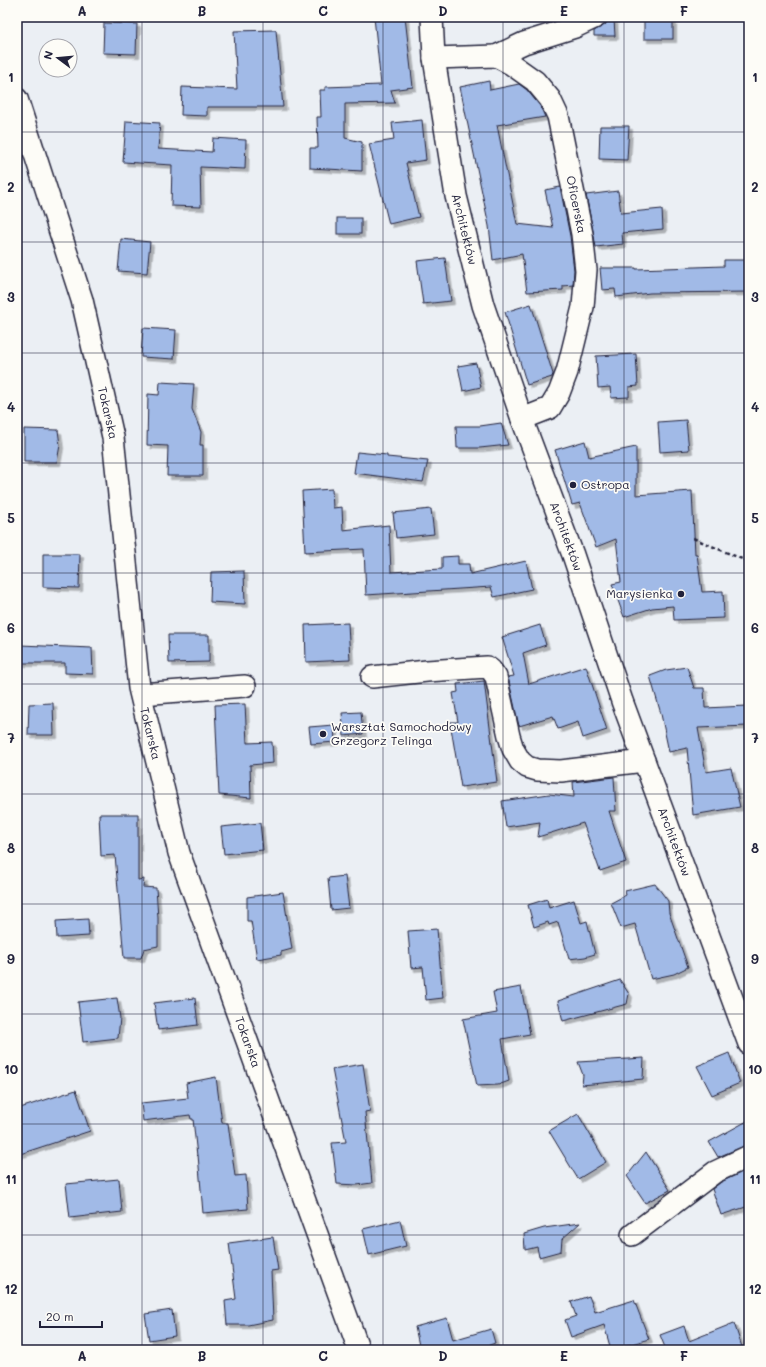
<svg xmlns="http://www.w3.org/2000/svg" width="766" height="1367" viewBox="0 0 766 1367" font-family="Mali,sans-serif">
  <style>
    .building { fill: #a1bae7; stroke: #22223b; filter: url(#shadow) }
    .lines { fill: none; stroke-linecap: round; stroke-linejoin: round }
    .minor-casing { stroke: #22223b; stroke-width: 24 }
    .path { stroke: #22223b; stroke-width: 2.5; stroke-dasharray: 4 3; stroke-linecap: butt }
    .minor { stroke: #fdfcf7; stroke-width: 21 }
    .grid { fill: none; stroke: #22223b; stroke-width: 1; stroke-opacity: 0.55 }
    .poi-dot { fill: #22223b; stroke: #fdfcf7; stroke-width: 1.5 }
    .labels { text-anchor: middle; stroke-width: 3.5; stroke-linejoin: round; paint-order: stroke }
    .street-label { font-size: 12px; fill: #22223b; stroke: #fdfcf7 }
    .poi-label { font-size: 12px; fill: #22223b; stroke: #fdfcf7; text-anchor: start }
    .neatline { fill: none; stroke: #22223b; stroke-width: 1.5 }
    .grid-label { font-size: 13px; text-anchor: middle; font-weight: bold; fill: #22223b }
  </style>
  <defs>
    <filter id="shadow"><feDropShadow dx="3.5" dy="3.5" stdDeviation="0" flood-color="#0004"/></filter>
  </defs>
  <rect width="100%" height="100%" fill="#ebeff4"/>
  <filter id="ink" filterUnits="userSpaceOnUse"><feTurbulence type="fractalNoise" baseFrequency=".025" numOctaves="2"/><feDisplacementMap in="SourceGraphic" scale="8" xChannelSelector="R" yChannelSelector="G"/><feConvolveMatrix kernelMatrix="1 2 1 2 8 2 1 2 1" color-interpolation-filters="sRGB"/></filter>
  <g filter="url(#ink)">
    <g class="building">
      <path d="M374 17H405L413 87 391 90 395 103 345 104V138L362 142V171L310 168V148H318L317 117H321L320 90H325V87L381 85Z"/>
      <rect x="644" y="17" width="29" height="22"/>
      <path d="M607 19H614L615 36H594V31L606 24Z"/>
      <path d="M104 23 137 24 136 54 103 53Z"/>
      <path d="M276 30 283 107H207V116L181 115 182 87 237 89 234 31Z"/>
      <path d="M489 81 490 90 519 84 527 90 540 106 545 117 497 125 517 224 553 228 545 190 560 187 570 236 574 270 573 285 563 286V290L527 292 522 254 493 260 489 226 460 87Z"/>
      <path d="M422 120 426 160 406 163 419 217 389 224 369 144 394 140 392 123Z"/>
      <path d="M126 121 160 123 158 149 212 152 213 138 246 140 245 169 200 167 201 207 171 206 172 165 123 162Z"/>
      <path d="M600 126H629L627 160 599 159Z"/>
      <path d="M618 191 621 213 662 209 663 229 622 233 623 244 596 247 586 195Z"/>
      <rect x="337" y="218" width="24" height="16"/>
      <path d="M121 239 150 242 147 273 118 271Z"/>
      <path d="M445 258 451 301 423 304 417 261Z"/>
      <path d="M724 260H749V292L650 293 616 297 615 289 602 290 600 268H636V269L724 266Z"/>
      <path d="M531 304 553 374 552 377 527 385 505 312Z"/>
      <path d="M143 328 176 330 174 359 141 357Z"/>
      <path d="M636 354 638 386 629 387V397L611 398 610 387 598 388 596 356Z"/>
      <path d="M476 363 481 387 463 391 458 366Z"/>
      <path d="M160 382 194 384 192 409 201 432 200 445H203V476H167L168 446 147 445 148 394 159 395Z"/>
      <path d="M686 420 689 450 660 452 658 422Z"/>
      <path d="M501 423 508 445 480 448H457L456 426H480Z"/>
      <path d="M24 429 58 430 60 445 57 462H24Z"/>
      <path d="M585 441 589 457 636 447V495L692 491 695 554H697L702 592 723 591 724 618 674 620 673 606 652 608 624 617 612 584 621 582 616 539 596 547 580 503 572 505 555 450Z"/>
      <path d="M357 452 387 455V457L428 461 423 482 354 473Z"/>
      <path d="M332 489 333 508 342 507 343 530 389 525 391 572 442 569V557L458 556V564H469L470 574 526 561 532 589 494 597 491 587 366 595 364 549 305 552 302 491Z"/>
      <path d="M431 509 434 534 396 538 393 513Z"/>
      <path d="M43 554H80L79 588 43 587Z"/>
      <path d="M244 571 245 604 210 602 211 572Z"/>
      <path d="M348 623 350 660 306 662 305 625Z"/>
      <path d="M540 625 546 645 523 653 529 684 586 666 607 730 583 738 578 722 558 729 553 716 519 726 508 677 514 676 502 637Z"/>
      <path d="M168 635H209V662L169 663Z"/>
      <path d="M20 645 92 648 93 674 65 673V663H20Z"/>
      <path d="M687 667 694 688H704L705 708 747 706 748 726 698 728 706 772 731 768 740 807 693 815 687 748 669 752 661 714 650 676 666 670Z"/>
      <path d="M484 681 497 782 461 787 450 722H458L453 693 458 692 457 684Z"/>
      <path d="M53 703 54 735H28L29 704Z"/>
      <path d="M245 704 247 743 272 742 273 763 250 765 251 798 219 795 215 705Z"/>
      <path d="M361 712 363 734 344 736 342 713Z"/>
      <path d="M334 725 335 742 311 744 309 727Z"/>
      <path d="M614 777 616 811H609L626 862 600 871 583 823 538 837 540 822 506 827 502 801 549 794 574 797 573 782Z"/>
      <path d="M99 814H138V880L144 879 143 887 156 888 158 918V946L144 949 141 958H124L115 855 101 856Z"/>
      <path d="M260 823 263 850 224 854 221 827Z"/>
      <path d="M345 876 349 908 331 910 328 878Z"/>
      <path d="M655 884 668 901 669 913 688 967 674 974 651 979 635 924 621 928 611 903 626 895 625 891Z"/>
      <path d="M283 892 292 949 281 952V955L257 959 251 921H247V897Z"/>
      <path d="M547 899 549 908 574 900 581 923 587 921 595 954 585 957 569 959 558 922 549 925 548 922 534 927 528 905Z"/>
      <path d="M88 919 89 936 57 938 56 921Z"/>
      <path d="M437 929 443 998 426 1000 423 967 411 968 408 931Z"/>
      <path d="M620 980 629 994 627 1004 563 1021 558 1001Z"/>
      <path d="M521 987 530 1034 502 1039 509 1081 498 1085 477 1086 463 1019 497 1013 493 992Z"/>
      <path d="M117 998 120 1018 118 1038 83 1042 78 1002Z"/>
      <path d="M195 998 198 1025 158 1030 154 1003Z"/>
      <path d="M729 1053 740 1083 712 1095 697 1066Z"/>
      <path d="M644 1058 643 1079 582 1085 583 1075 578 1062Z"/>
      <path d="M363 1064 370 1111 365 1112 372 1183 357 1185 337 1184 332 1143 346 1142 332 1069Z"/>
      <path d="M216 1077 222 1123H228L235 1176 246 1175 248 1209 203 1213 198 1155 197 1156 193 1119H191L190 1115 143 1121 141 1103 188 1098 186 1083Z"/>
      <path d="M76 1090 90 1131 17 1155V1109Z"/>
      <path d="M578 1114 606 1162 578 1179 549 1131Z"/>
      <path d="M749 1120V1144L718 1157 709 1142Z"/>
      <path d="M646 1152 670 1190 645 1203 627 1176Z"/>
      <path d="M749 1169V1206L721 1215 712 1189 721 1182Z"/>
      <path d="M119 1179 122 1212 70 1218 66 1184Z"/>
      <path d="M400 1220 406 1246 369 1255 363 1229Z"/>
      <path d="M580 1223 562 1239 561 1251 539 1257 537 1247 525 1250 524 1234 544 1228Z"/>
      <path d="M273 1237 278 1270 271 1271 273 1320 248 1325H227L225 1301 236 1299 229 1243Z"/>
      <path d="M589 1296 595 1312 634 1300 649 1339 611 1350 604 1325 571 1337 565 1320 576 1316 571 1302Z"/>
      <path d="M172 1310 175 1336 149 1340 145 1314Z"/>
      <path d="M447 1318 453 1340 491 1329 495 1343 476 1350H420L415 1327Z"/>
      <path d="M734 1323 743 1350H666L660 1335 684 1326 689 1341Z"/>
    </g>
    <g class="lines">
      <defs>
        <g id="minor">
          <path id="s1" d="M432 17 434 58 456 196 483 305 522 419 573 555 622 701 749 1044"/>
          <path d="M496 56 524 43 575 27 596 17"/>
          <path id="s2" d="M434 58 496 56 511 64 535 81 550 99 558 116 582 234 586 270 583 307 567 372 559 393 550 408 522 419"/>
          <path id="s3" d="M17 99 82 300 113 437 139 688 179 853 359 1350"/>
          <path d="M372 677 427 671 487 667 491 670 496 677 509 736 513 749 520 761 527 767 537 770 561 771 644 761"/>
          <path d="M141 694 245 686"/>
          <path d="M632 1235 715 1172 749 1156"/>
        </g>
      </defs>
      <use href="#minor" class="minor-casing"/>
      <path class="path" d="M693 538 749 562"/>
      <use href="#minor" class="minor"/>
    </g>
  </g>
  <path class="grid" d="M142 17V1350M263 17V1350M383 17V1350M503 17V1350M624 17V1350M17 132H749M17 242H749M17 353H749M17 463H749M17 573H749M17 684H749M17 794H749M17 904H749M17 1014H749M17 1124H749M17 1235H749"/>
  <g class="poi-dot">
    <circle cx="573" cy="485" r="4"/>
    <circle cx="681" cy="594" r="4"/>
    <circle cx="323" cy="734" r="4"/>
  </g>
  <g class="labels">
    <g class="street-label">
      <text dy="4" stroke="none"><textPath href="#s2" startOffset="241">Oficerska</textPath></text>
      <text dy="4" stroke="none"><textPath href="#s1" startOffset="215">Architektów</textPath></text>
      <text dy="4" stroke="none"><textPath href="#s3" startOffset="327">Tokarska</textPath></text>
      <text dy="4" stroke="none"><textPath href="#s1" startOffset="539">Architektów</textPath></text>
      <text dy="4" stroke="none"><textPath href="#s3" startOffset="651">Tokarska</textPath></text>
      <text dy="4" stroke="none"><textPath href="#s1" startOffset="863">Architektów</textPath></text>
      <text dy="4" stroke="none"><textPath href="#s3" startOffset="975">Tokarska</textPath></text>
    </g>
    <g class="poi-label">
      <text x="581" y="489">Ostropa</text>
      <text x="673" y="598" text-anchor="end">Marysienka</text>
      <text x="331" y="731">Warsztat Samochodowy<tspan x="331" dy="14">Grzegorz Telinga</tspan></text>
    </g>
  </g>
  <rect width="766" height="1367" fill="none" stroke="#fdfcf7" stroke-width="44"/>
  <g transform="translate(58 58) rotate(286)"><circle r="19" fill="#fdfcf7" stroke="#a5a5ac"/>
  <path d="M0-3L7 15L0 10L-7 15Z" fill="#22223b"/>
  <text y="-6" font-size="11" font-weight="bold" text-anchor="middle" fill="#22223b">N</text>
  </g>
  <path d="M40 1321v6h62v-6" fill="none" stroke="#22223b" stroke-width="2"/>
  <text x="46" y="1321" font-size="12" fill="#22223b" stroke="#fdfcf7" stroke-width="3" paint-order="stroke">20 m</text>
  <rect x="22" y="22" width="722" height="1323" class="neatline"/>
  <g class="grid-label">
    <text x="82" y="16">A</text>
    <text x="202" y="16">B</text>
    <text x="323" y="16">C</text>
    <text x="443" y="16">D</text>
    <text x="564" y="16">E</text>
    <text x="684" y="16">F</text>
    <text x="11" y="82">1</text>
    <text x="755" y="82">1</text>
    <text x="11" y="192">2</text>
    <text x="755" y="192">2</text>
    <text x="11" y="302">3</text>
    <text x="755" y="302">3</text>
    <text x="11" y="412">4</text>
    <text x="755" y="412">4</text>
    <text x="11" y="523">5</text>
    <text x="755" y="523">5</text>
    <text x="11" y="633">6</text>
    <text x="755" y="633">6</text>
    <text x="11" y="743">7</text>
    <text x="755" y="743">7</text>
    <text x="11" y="853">8</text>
    <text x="755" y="853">8</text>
    <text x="11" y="964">9</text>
    <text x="755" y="964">9</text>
    <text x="11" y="1074">10</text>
    <text x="755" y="1074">10</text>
    <text x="11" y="1184">11</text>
    <text x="755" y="1184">11</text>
    <text x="11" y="1294">12</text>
    <text x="755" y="1294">12</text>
    <text x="82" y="1361">A</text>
    <text x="202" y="1361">B</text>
    <text x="323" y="1361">C</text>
    <text x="443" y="1361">D</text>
    <text x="564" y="1361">E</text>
    <text x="684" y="1361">F</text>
  </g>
</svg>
